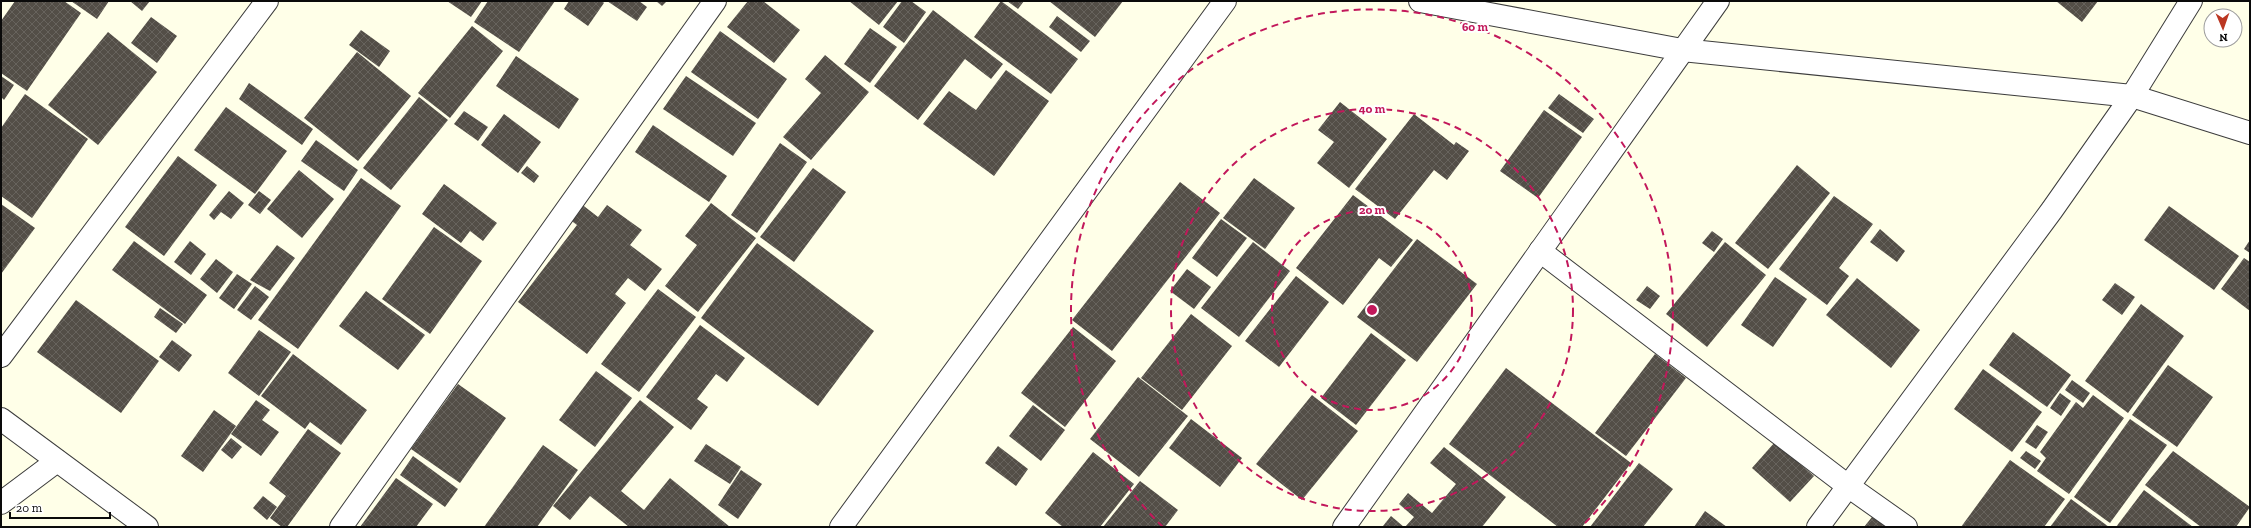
<svg xmlns="http://www.w3.org/2000/svg" width="2251" height="528" viewBox="0 0 2251 528" font-family="'Zilla Slab',serif">
  <style>
    .building { fill: url(#building-cross-hatch) }
    .lines { fill: none; stroke-linecap: round; stroke-linejoin: round }
    .minor-casing { stroke: #3d3d3d; stroke-width: 24 }
    .minor { stroke: #fff; stroke-width: 22 }
    .ring { fill: none; stroke: #c2185b; stroke-width: 2; stroke-dasharray: 7 5 }
    .centre { fill: #c2185b; stroke: #fff; stroke-width: 2 }
    .ring-label { font-size: 12px; text-anchor: middle; font-weight: bold; fill: #c2185b; stroke: #fff; stroke-width: 4; stroke-linejoin: round; paint-order: stroke }
  </style>
  <defs>
    <pattern id="building-cross-hatch" width="8" height="8" patternUnits="userSpaceOnUse"><rect width="8" height="8" fill="#534e47"/><path d="M0 0l8 8M0 8l8-8" fill="none" stroke="#67635d"/></pattern>
  </defs>
  <rect width="100%" height="100%" fill="#ffffe8"/>
  <g class="building">
    <path d="M15 1H64L81 13 27 91 1 73V21Z"/>
    <path d="M71 1H109L97 19Z"/>
    <path d="M130 1H150L142 11Z"/>
    <path d="M447 1H482L471 17Z"/>
    <path d="M488 1H555L519 52 474 22Z"/>
    <path d="M569 1H602L604 3 588 26 564 9Z"/>
    <path d="M607 1H639L647 7 637 21Z"/>
    <path d="M656 1H667L662 6Z"/>
    <path d="M748 1H763L800 30 774 63 727 27Z"/>
    <path d="M849 1H898L879 25Z"/>
    <path d="M902 1H911L926 12 904 43 883 27Z"/>
    <path d="M1001 1 1078 59 1051 94 974 37Z"/>
    <path d="M1007 1H1024L1018 9Z"/>
    <path d="M1049 1H1123L1095 37Z"/>
    <path d="M2056 1H2098L2082 22Z"/>
    <path d="M933 10 1003 64 991 79 965 59 918 120 874 86Z"/>
    <path d="M1057 16 1090 41 1081 52 1049 27Z"/>
    <path d="M151 17 177 36 157 63 131 43Z"/>
    <path d="M472 26 503 51 450 118 418 93Z"/>
    <path d="M870 28 897 47 870 83 844 64Z"/>
    <path d="M361 30 390 51 379 67 349 45Z"/>
    <path d="M720 31 787 79 758 119 691 72Z"/>
    <path d="M108 32 157 72 98 145 48 105Z"/>
    <path d="M357 52 411 96 358 161 304 118Z"/>
    <path d="M825 55 869 92 811 160 783 137 821 93 805 79Z"/>
    <path d="M516 56 579 99 559 129 496 86Z"/>
    <path d="M1006 70 1049 101 994 176 923 124 949 91 976 110Z"/>
    <path d="M1 76 14 85 4 100 1 97Z"/>
    <path d="M686 76 756 123 733 156 663 109Z"/>
    <path d="M249 83 313 129 302 145 239 99Z"/>
    <path d="M25 94 88 139 32 218 1 196V128Z"/>
    <path d="M1559 94 1594 119 1583 133 1548 108Z"/>
    <path d="M419 97 448 120 391 190 363 168Z"/>
    <path d="M1340 102 1387 139 1349 188 1317 163 1334 142 1318 130Z"/>
    <path d="M226 107 287 151 255 194 194 150Z"/>
    <path d="M1544 110 1582 137 1538 198 1500 171Z"/>
    <path d="M464 111 488 127 478 141 454 124Z"/>
    <path d="M504 114 541 142 518 173 481 145Z"/>
    <path d="M1414 114 1454 145 1456 142 1469 151 1447 180 1434 170 1395 219 1355 189Z"/>
    <path d="M653 125 727 176 709 202 635 152Z"/>
    <path d="M316 140 358 170 344 191 301 161Z"/>
    <path d="M780 143 807 162 757 233 731 215Z"/>
    <path d="M178 156 217 185 164 256 125 227Z"/>
    <path d="M1797 165 1830 193 1768 269 1735 243Z"/>
    <path d="M527 166 539 176 534 183 521 173Z"/>
    <path d="M813 168 846 192 794 262 760 237Z"/>
    <path d="M299 170 334 199 302 238 267 209Z"/>
    <path d="M361 178 401 206 298 349 258 320Z"/>
    <path d="M1254 178 1295 208 1265 249 1223 218Z"/>
    <path d="M1180 182 1220 213 1112 351 1072 320Z"/>
    <path d="M444 184 497 223 483 241 470 231 461 243 422 214Z"/>
    <path d="M229 191 244 203 231 219 221 212 214 220 209 215Z"/>
    <path d="M259 191 271 200 260 214 248 205Z"/>
    <path d="M1353 195 1413 240 1391 267 1379 258 1343 305 1296 268Z"/>
    <path d="M1834 196 1873 224 1839 268 1849 276 1827 305 1779 269Z"/>
    <path d="M580 203 598 217 607 205 642 230 630 245 662 269 645 291 628 278 615 294 626 303 587 354 518 302 577 225 569 219Z"/>
    <path d="M711 203 756 238 698 312 665 286 697 245 685 236Z"/>
    <path d="M1 204 35 228 1 274Z"/>
    <path d="M2169 206 2239 256 2214 290 2144 240Z"/>
    <path d="M1221 219 1247 238 1217 277 1192 258Z"/>
    <path d="M434 227 482 261 430 334 382 299Z"/>
    <path d="M1880 229 1905 251 1897 262 1870 242Z"/>
    <path d="M1712 231 1723 239 1714 252 1702 243Z"/>
    <path d="M1417 239 1477 284 1417 362 1357 317Z"/>
    <path d="M2250 240V253L2244 249Z"/>
    <path d="M134 241 207 295 185 324 112 270Z"/>
    <path d="M190 241 206 254 191 275 174 262Z"/>
    <path d="M1253 242 1290 271 1239 337 1201 308Z"/>
    <path d="M1725 242 1766 275 1707 347 1666 314Z"/>
    <path d="M757 243 874 331 818 406 701 318Z"/>
    <path d="M277 245 295 258 270 291 250 280Z"/>
    <path d="M2244 258 2250 262V311L2221 289Z"/>
    <path d="M216 259 233 272 217 293 200 279Z"/>
    <path d="M1187 269 1211 287 1194 309 1170 291Z"/>
    <path d="M237 274 252 284 234 309 219 298Z"/>
    <path d="M1296 276 1329 302 1279 367 1245 341Z"/>
    <path d="M1775 277 1807 299 1773 347 1741 325Z"/>
    <path d="M1857 278 1920 330 1891 368 1826 315Z"/>
    <path d="M2115 283 2135 297 2122 315 2102 300Z"/>
    <path d="M255 286 269 297 251 320 237 310Z"/>
    <path d="M1647 286 1660 296 1650 309 1636 300Z"/>
    <path d="M658 289 696 317 639 392 601 364Z"/>
    <path d="M366 291 425 335 398 370 339 326Z"/>
    <path d="M76 300 159 361 121 413 37 352Z"/>
    <path d="M2141 304 2184 336 2128 413 2085 381Z"/>
    <path d="M160 308 183 324 176 333 154 317Z"/>
    <path d="M1191 314 1232 346 1182 410 1141 378Z"/>
    <path d="M700 325 745 358 727 382 716 374 697 399 708 407 691 430 646 397Z"/>
    <path d="M1073 327 1116 361 1065 427 1021 393Z"/>
    <path d="M259 330 291 352 259 396 228 373Z"/>
    <path d="M2013 332 2071 375 2047 407 1989 365Z"/>
    <path d="M1371 333 1406 360 1356 425 1321 398Z"/>
    <path d="M172 340 192 355 179 372 159 357Z"/>
    <path d="M293 354 367 410 341 445 310 422 305 429 261 396Z"/>
    <path d="M1655 354 1686 378 1626 456 1595 433Z"/>
    <path d="M2168 365 2213 397 2177 447 2132 415Z"/>
    <path d="M1506 368 1631 463 1582 527H1558L1449 444Z"/>
    <path d="M1983 369 2042 412 2012 452 1954 409Z"/>
    <path d="M596 371 632 398 595 447 559 420Z"/>
    <path d="M1138 377 1188 416 1139 477 1090 439Z"/>
    <path d="M2072 380 2090 393 2083 403 2065 390Z"/>
    <path d="M458 384 506 418 460 483 411 449Z"/>
    <path d="M2060 393 2071 401 2061 416 2050 408Z"/>
    <path d="M1312 395 1358 431 1302 500 1256 464Z"/>
    <path d="M2093 395 2124 418 2069 494 2037 471 2046 458 2040 452 2076 402 2083 408Z"/>
    <path d="M256 400 270 410 262 420 279 432 261 456 231 434Z"/>
    <path d="M640 400 674 427 621 491 644 510 670 478 730 527H629L590 496 570 520 553 506Z"/>
    <path d="M1033 405 1065 430 1041 461 1009 436Z"/>
    <path d="M214 410 236 426 203 472 181 456Z"/>
    <path d="M1191 419 1242 458 1220 487 1169 448Z"/>
    <path d="M2130 419 2167 445 2110 523 2074 497Z"/>
    <path d="M2037 425 2048 432 2036 449 2025 442Z"/>
    <path d="M308 429 341 453 287 527H282L270 518 286 496 269 483Z"/>
    <path d="M231 438 242 447 232 459 221 450Z"/>
    <path d="M1775 442 1814 476 1790 502 1752 468Z"/>
    <path d="M706 444 741 467 730 484 694 461Z"/>
    <path d="M543 445 578 470 537 527H484Z"/>
    <path d="M998 446 1028 469 1016 486 985 463Z"/>
    <path d="M1444 447 1506 497 1482 527H1405L1414 517 1399 504 1408 493 1432 513 1456 484 1430 463Z"/>
    <path d="M2026 451 2041 461 2035 469 2020 458Z"/>
    <path d="M2173 451 2250 507 2236 527H2201L2145 485Z"/>
    <path d="M1093 452 1134 484 1100 527H1063L1045 513Z"/>
    <path d="M413 456 458 489 445 507 400 475Z"/>
    <path d="M2010 460 2065 499 2044 527H1961Z"/>
    <path d="M1639 463 1673 489 1643 527H1590Z"/>
    <path d="M741 470 762 484 738 519 718 505Z"/>
    <path d="M396 478 433 504 416 527H360Z"/>
    <path d="M1140 481 1178 510 1165 527H1103Z"/>
    <path d="M2144 490 2193 527H2116Z"/>
    <path d="M263 496 277 507 267 520 253 508Z"/>
    <path d="M2071 499 2109 527H2050Z"/>
    <path d="M1705 511 1727 527H1694Z"/>
    <path d="M1876 512 1896 527H1864Z"/>
    <path d="M1391 516 1404 527 1383 526Z"/>
  </g>
  <g class="lines">
    <defs>
      <g id="minor">
        <path d="M1420 1 1682 50 2132 96 2250 133"/>
        <path d="M1540 251 1848 486 1906 527"/>
        <path d="M1 356 267 1"/>
        <path d="M1 419 147 527"/>
        <path d="M1 503 57 461"/>
        <path d="M341 527 715 1"/>
        <path d="M841 527 1225 1"/>
        <path d="M1344 527 1718 1"/>
        <path d="M1818 527 2052 210 2132 96 2191 1"/>
      </g>
    </defs>
    <use href="#minor" class="minor-casing"/>
    <use href="#minor" class="minor"/>
  </g>
  <g class="ring">
    <circle cx="1372" cy="310" r="100"/>
    <circle cx="1372" cy="310" r="201"/>
    <path d="M1163 527A301 301 0 1 1 1581 527"/>
  </g>
  <circle cx="1372" cy="310" r="6" class="centre"/>
  <g class="ring-label">
    <text x="1475" y="31">60 m</text>
    <text x="1372" y="113">40 m</text>
    <text x="1372" y="214">20 m</text>
  </g>
  <rect width="2251" height="528" fill="none" stroke="#0a0a0a" stroke-width="4"/>
  <g transform="translate(2223 28) rotate(178)"><circle r="19" fill="#ffffff" stroke="#9d9d9d"/>
  <path d="M0-3L7 15L0 10L-7 15Z" fill="#bb3722"/>
  <text y="-6" font-size="11" font-weight="bold" text-anchor="middle" fill="#0a0a0a">N</text>
  </g>
  <path d="M10 512v6h100v-6" fill="none" stroke="#0a0a0a" stroke-width="2"/>
  <text x="16" y="512" font-size="12" fill="#0a0a0a" stroke="#ffffff" stroke-width="3" paint-order="stroke">20 m</text>
</svg>
